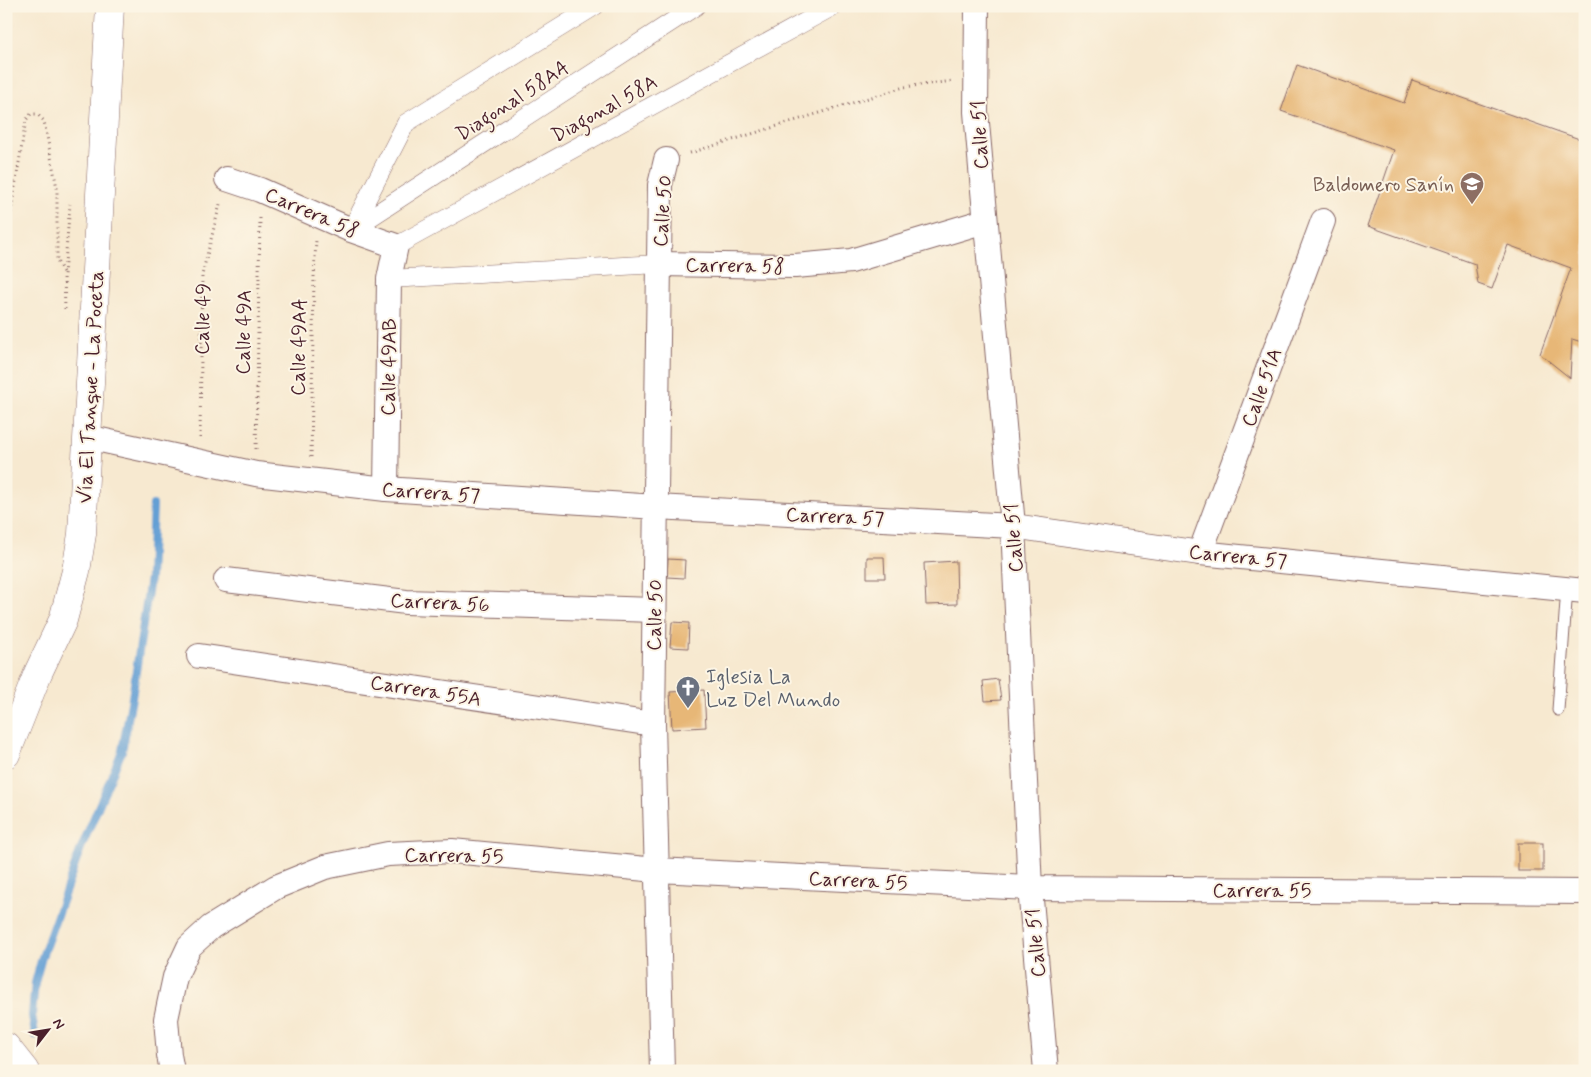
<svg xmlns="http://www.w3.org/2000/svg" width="1591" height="1077" viewBox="0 0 1591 1077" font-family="Mynerve,sans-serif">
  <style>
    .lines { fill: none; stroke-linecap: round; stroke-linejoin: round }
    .stream { stroke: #639fd4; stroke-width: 8 }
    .building { fill: #e7b777 }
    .service-casing { stroke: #876665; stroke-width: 13 }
    .pedestrian-casing { stroke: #876665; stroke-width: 19 }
    .minor-casing { stroke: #876665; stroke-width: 26 }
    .tertiary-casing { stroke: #876665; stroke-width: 29 }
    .path { stroke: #876665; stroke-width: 3; stroke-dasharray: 1 4; stroke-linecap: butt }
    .service { stroke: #fff; stroke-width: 11 }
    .pedestrian { stroke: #fff; stroke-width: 18 }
    .minor { stroke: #fff; stroke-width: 24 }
    .tertiary { stroke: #fff; stroke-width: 28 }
    .labels { text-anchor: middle; stroke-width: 4; stroke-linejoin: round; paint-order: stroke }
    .street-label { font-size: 20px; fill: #4a1f2b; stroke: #fcf5e5 }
    .education-label { font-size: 20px; fill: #785e54; stroke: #fcf5e5; text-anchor: end }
    .worship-label { font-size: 20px; fill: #5b616d; stroke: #fcf5e5; text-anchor: start }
  </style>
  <rect width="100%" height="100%" fill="#fcf5e5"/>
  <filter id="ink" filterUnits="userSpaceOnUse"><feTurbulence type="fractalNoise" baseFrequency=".02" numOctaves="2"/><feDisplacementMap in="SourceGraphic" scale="10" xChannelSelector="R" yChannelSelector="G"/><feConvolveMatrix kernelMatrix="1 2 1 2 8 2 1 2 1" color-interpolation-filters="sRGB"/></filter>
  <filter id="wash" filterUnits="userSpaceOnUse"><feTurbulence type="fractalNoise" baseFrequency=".0096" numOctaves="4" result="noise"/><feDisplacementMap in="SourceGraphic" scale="20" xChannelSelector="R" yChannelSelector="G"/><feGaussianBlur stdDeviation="1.12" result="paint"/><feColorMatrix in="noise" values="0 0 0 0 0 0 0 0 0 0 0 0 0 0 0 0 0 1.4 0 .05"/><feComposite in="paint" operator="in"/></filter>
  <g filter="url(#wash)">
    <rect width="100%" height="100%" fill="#f7e9d0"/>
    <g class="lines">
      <path class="stream" d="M35 1035 32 1015 35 983 42 957 81 848 122 751 132 698 150 578 153 505"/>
    </g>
    <g id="blocks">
      <g class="building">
        <path d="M1297 65 1404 103 1412 80 1585 141V343L1572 339 1570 378 1540 354 1571 268 1508 245 1492 289 1478 284 1475 264 1368 226 1394 150 1281 111Z"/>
        <path d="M867 557H884L885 578H867Z"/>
        <path d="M668 559 685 560 684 578 667 577Z"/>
        <path d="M956 561 957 604 926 605 924 563Z"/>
        <path d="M672 622 689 623 688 648 670 647Z"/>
        <path d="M998 679 1001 700 985 701 983 681Z"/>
        <path d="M704 690 706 727 672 729 670 692Z"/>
        <rect x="1518" y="843" width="25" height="28"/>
      </g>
    </g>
  </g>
  <g filter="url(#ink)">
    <use href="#blocks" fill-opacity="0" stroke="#876665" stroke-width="1"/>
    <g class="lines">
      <defs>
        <path id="service" d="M1558 710 1567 588"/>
        <g id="pedestrian">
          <path d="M351 230 696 6"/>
          <path d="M351 230 406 123 595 6"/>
          <path d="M396 246 832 7"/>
          <path d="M389 279 659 264"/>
        </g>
        <g id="minor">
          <path d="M977 6 976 112 1013 526 1030 888 1046 1071"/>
          <path d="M227 179 260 190 351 230 396 246 389 279 386 489"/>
          <path d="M659 264 795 266 851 261 985 221"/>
          <path d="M87 437 256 474 386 489 656 507 1013 526 1200 553 1585 591"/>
          <path d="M1200 553 1323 221"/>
          <path d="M226 580 406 602 654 610"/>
          <path d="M199 656 653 724"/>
          <path d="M172 1071 169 1055 166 1019 175 977 189 947 211 927 276 887 325 867 388 854 452 851 657 870 1030 888 1585 892"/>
          <path d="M662 1071 653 724 660 185 666 160"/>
        </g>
        <g id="tertiary">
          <path d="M6 754 38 673 63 620 76 571 82 534 110 6"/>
          <path d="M6 1047 25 1071"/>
        </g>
      </defs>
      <use href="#service" class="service-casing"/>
      <use href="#pedestrian" class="pedestrian-casing"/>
      <use href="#minor" class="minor-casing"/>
      <use href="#tertiary" class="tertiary-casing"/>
      <g class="path">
        <path d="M690 153 904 87 953 81"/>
        <path d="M6 242 26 120 31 114H37L44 121 57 188V261L64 274"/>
        <path d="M65 309 64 275 70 204"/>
        <path d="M200 438 202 275 220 204"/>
        <path d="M256 449 260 218"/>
        <path d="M311 457 314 277 316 240"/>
      </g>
      <use href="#service" class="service"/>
      <use href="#pedestrian" class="pedestrian"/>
      <use href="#minor" class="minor"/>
      <use href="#tertiary" class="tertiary"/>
    </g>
  </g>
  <defs>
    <symbol id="school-pin" viewBox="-11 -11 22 30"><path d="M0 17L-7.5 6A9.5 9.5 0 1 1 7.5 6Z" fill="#8d6e63" stroke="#fcf5e5"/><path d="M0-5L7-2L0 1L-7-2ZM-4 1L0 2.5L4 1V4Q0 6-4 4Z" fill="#fff"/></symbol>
    <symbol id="church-pin" viewBox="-11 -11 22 30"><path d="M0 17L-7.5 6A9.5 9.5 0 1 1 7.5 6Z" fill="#6b7280" stroke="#fcf5e5"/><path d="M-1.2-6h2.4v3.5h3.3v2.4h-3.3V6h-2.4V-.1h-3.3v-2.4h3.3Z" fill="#fff"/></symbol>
  </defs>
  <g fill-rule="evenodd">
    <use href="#school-pin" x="1458" y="170" width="28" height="38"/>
    <use href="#church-pin" x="674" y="674" width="28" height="38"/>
  </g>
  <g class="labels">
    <g class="street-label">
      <text transform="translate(512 100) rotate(-33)" y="7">Diagonal 58AA</text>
      <text transform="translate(604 108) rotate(-29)" y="7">Diagonal 58A</text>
      <text transform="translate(979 135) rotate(-93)" y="7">Calle 51</text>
      <text transform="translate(662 211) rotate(-86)" y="7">Calle 50</text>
      <text transform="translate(312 212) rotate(23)" y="7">Carrera 58</text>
      <text transform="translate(735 265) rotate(1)" y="7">Carrera 58</text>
      <text transform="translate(202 319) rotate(-89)" y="7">Calle 49</text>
      <text transform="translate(243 332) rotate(-89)" y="7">Calle 49A</text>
      <text transform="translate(298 347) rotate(-89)" y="7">Calle 49AA</text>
      <text transform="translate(388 367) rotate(-89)" y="7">Calle 49AB</text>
      <text transform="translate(90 387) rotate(-87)" y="7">Vía El Tanque - La Poceta</text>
      <text transform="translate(1261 387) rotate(-70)" y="7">Calle 51A</text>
      <text transform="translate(431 492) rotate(4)" y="7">Carrera 57</text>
      <text transform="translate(835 516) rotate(3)" y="7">Carrera 57</text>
      <text transform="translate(1013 538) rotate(-94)" y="7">Calle 51</text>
      <text transform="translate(1238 556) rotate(6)" y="7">Carrera 57</text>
      <text transform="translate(440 602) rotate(3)" y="7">Carrera 56</text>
      <text transform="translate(654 615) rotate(-89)" y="7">Calle 50</text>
      <text transform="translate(426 690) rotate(9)" y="7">Carrera 55A</text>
      <text transform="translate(454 855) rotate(1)" y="7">Carrera 55</text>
      <text transform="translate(858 880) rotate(3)" y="7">Carrera 55</text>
      <text x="1262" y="897">Carrera 55</text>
      <text transform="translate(1035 943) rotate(-95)" y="7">Calle 51</text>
    </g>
    <g class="education-label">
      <text x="1454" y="191">Baldomero Sanín</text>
    </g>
    <g class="worship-label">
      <text x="706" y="683">Iglesia La<tspan x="706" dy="23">Luz Del Mundo</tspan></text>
    </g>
  </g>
  <rect width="1591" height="1077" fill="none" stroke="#fcf5e5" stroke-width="25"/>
  <g transform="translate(48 1030) rotate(59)" stroke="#fcf5e5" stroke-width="4" paint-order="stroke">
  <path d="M0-4L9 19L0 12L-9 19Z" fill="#4a1f2b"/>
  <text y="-8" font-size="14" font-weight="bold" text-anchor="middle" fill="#4a1f2b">N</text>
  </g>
</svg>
